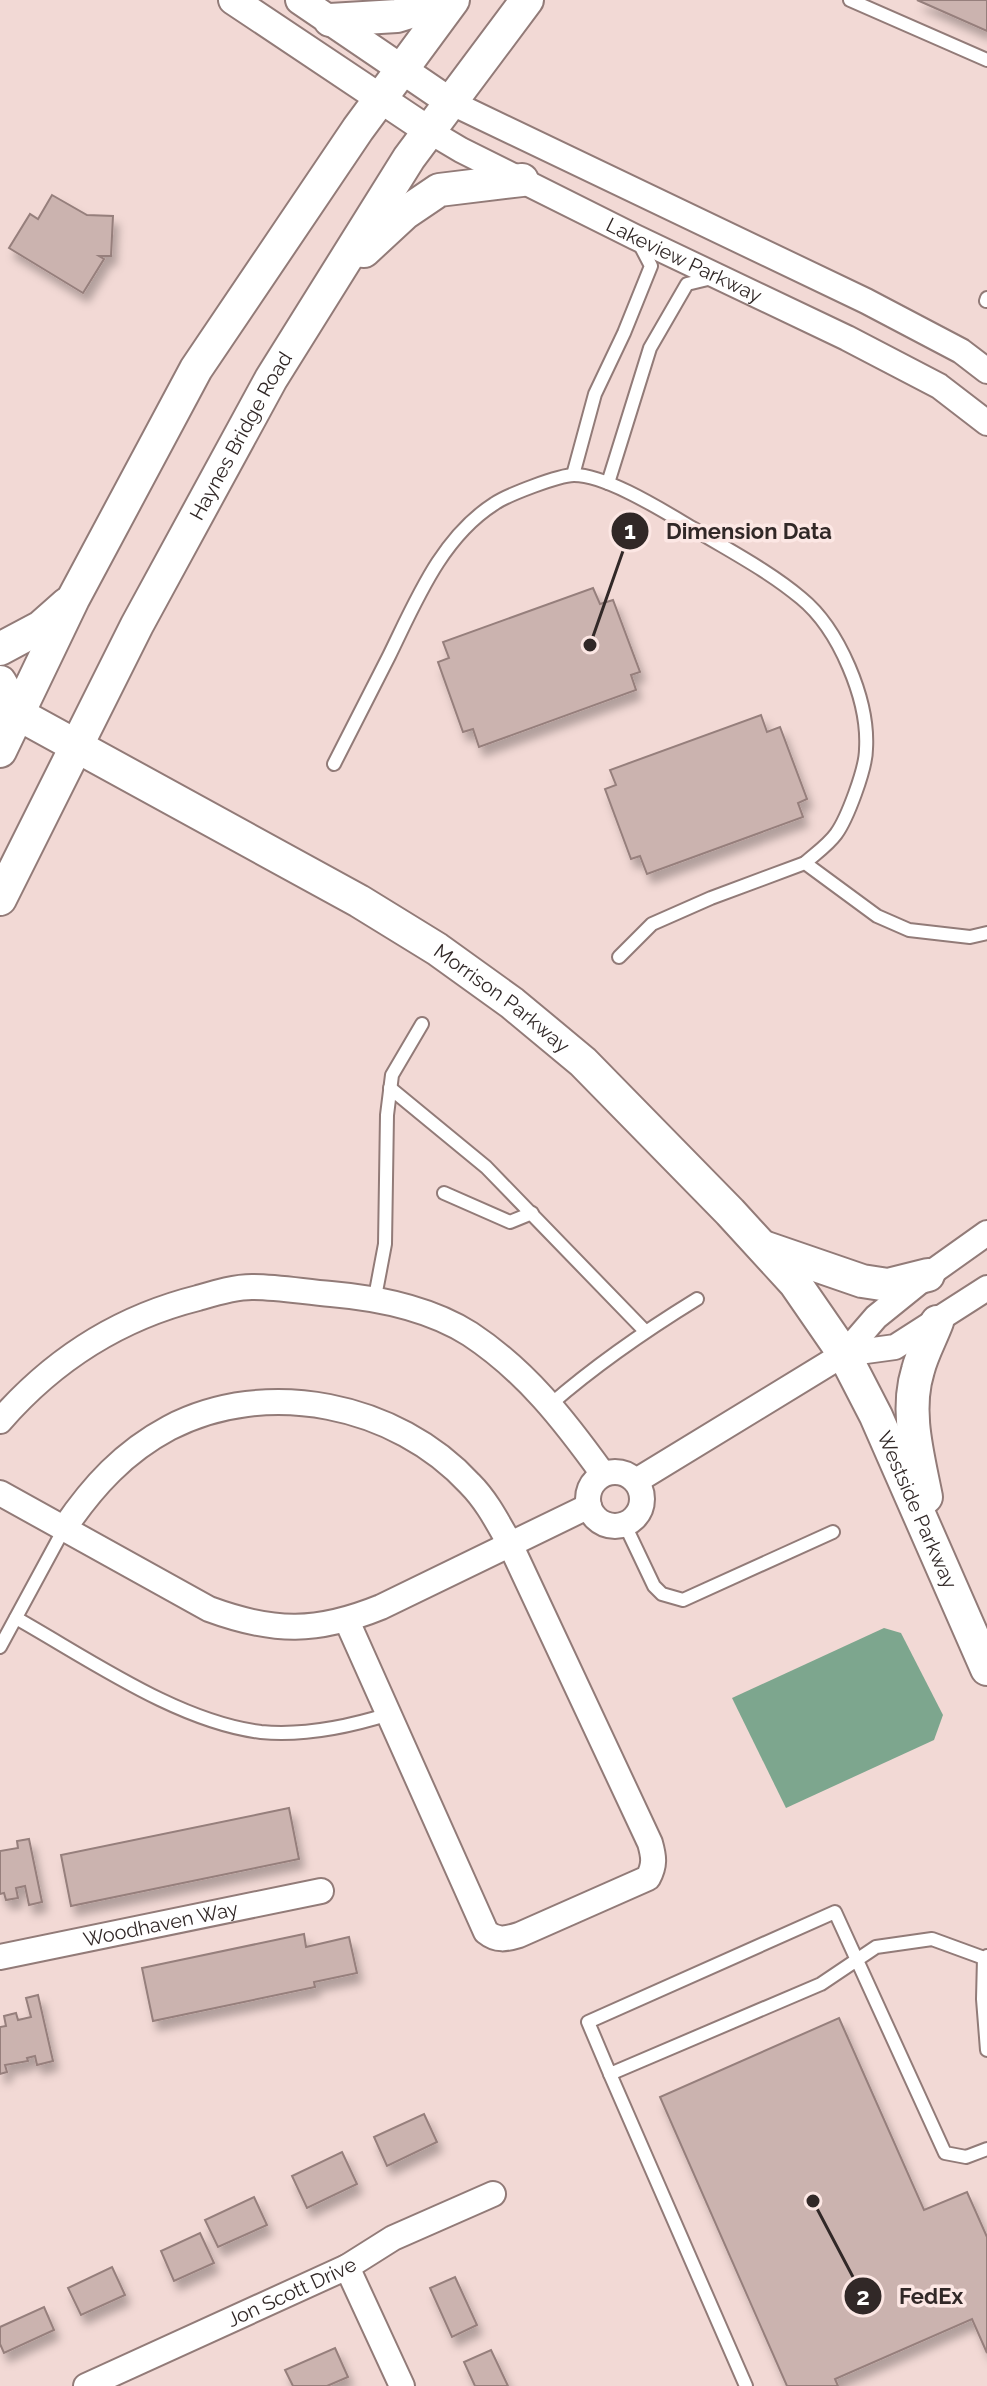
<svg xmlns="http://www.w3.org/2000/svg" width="987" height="2386" viewBox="0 0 987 2386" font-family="Raleway,sans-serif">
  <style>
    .water { fill: #7da68e }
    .building { fill: #cbb3af; stroke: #967f7c; stroke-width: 2; filter: url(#shadow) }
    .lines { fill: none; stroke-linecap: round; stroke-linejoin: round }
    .service-casing { stroke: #927b78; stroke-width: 16 }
    .minor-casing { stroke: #927b78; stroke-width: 28 }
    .tertiary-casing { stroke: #927b78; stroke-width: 32 }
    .secondary-casing { stroke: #927b78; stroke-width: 36 }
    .service { stroke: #fff; stroke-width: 12 }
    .minor { stroke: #fff; stroke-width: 24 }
    .tertiary { stroke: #fff; stroke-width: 28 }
    .secondary { stroke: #fff; stroke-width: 32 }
    .labels { text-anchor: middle; stroke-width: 7; stroke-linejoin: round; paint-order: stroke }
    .street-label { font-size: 20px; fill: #312827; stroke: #fce7e4 }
    .leader { fill: none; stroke: #312827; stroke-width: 3 }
    .callout-dot { fill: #312827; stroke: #fce7e4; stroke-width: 3 }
    .mark-label { font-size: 24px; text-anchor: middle; font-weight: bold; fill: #fff }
    .callout-label { font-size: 22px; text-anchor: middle; font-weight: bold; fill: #312827; stroke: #fce7e4; stroke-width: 7; stroke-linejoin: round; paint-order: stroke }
  </style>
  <defs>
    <filter id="shadow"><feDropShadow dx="5" dy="9" stdDeviation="4" flood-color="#0004"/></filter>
  </defs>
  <rect width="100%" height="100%" fill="#f2d9d5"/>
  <path class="water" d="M884 1628 901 1633 943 1715 934 1740 786 1808 732 1698Z"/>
  <g class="building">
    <path d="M917 0H987V31Z"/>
    <path d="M52 195 87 215 113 216 111 256H99L104 259 83 293 9 248 30 214 38 219Z"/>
    <path d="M593 588 600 604 613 600 640 672 631 675 636 690 479 747 473 729 463 732 438 662 449 658 443 642Z"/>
    <path d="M761 715 767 732 780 727 807 799 798 803 803 817 647 874 640 856 631 859 605 789 616 785 610 770Z"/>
    <path d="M289 1808 299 1859 71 1906 61 1855Z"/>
    <path d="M29 1839 42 1902 29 1905 25 1886 16 1888 18 1898 6 1900 4 1893 0 1894V1851L18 1848 17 1841Z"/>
    <path d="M304 1934 306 1947 349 1937 357 1973 314 1982 315 1987 153 2021 142 1968Z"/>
    <path d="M38 1995 53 2061 37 2065 35 2056 27 2058 28 2061 5 2065 7 2072 0 2074V2027L6 2026 4 2016 16 2013 18 2020 31 2017 26 1998Z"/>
    <path d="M839 2018 924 2210 967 2192 987 2237V2353L972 2319 835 2379 838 2386H787L660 2097Z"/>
    <path d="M424 2114 437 2142 387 2166 374 2137Z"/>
    <path d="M342 2152 357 2184 307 2208 292 2176Z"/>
    <path d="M254 2197 267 2225 218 2247 205 2220Z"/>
    <path d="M200 2233 214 2263 174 2281 161 2251Z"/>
    <path d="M112 2267 125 2295 81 2315 68 2288Z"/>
    <path d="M455 2277 477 2325 452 2337 430 2288Z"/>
    <path d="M44 2307 54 2330 4 2353 0 2344V2327Z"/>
    <path d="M335 2348 348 2377 327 2386H293L285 2370Z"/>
    <path d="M491 2350 508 2386H475L464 2362Z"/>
  </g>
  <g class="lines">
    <defs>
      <g id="service">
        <path d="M850 0 987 60"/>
        <path d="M986 301 987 298"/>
        <path d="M573 475 595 394 624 333 651 266 639 243"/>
        <path d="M608 483 650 348 687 284 716 277"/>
        <path d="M334 764C352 728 371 692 389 656 416 601 441 538 494 504 507 495 559 475 574 475 607 475 665 512 694 529 730 551 769 571 801 598 839 629 869 700 866 749 866 769 847 819 836 834 828 845 815 854 805 863"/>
        <path d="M619 957 652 924 711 898 805 863 877 916 909 930 970 937 987 933"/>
        <path d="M390 1088 486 1167 645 1331"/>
        <path d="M444 1193 510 1222 532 1213"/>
        <path d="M375 1297 385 1244 387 1115 392 1075 422 1024"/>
        <path d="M551 1404C597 1364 645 1331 697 1299"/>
        <path d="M625 1525 654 1586 662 1594 683 1600 833 1532"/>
        <path d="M16 1618C89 1659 178 1722 261 1732 304 1736 348 1727 389 1714"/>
        <path d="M0 1647 65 1527"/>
        <path d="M987 1956 984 1958 932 1939 876 1947 821 1984 610 2074 588 2022 835 1912 945 2153 966 2157 987 2149"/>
        <path d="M984 1958 983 1999 987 2050"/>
        <path d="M610 2074 746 2386"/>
      </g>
      <g id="minor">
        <path d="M450 102 866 301 961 351 987 371"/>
        <path id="s1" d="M429 131 461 150 635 237 847 338 939 386 987 423"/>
        <path d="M844 1354 895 1347 987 1288"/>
        <path d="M0 1421C54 1359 118 1318 198 1298 215 1293 234 1287 252 1287 278 1287 305 1292 331 1294 378 1298 429 1308 470 1334 526 1371 564 1420 603 1474"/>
        <circle cx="615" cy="1499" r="27"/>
        <path d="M636 1481 844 1354 876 1317 928 1275 987 1233"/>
        <path d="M0 1493 209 1609C274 1633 317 1633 381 1607L589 1506"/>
        <path d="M65 1527C93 1486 124 1452 169 1428 266 1377 397 1404 470 1484 487 1501 498 1523 510 1544L650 1843C654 1857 655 1865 648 1878L519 1935C506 1939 497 1941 486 1932L347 1621"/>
        <path id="s2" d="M0 1957 321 1891"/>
        <path d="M347 2267 402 2386"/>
        <path id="s3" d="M86 2386 347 2267 393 2238 493 2194"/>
      </g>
      <g id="tertiary">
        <path d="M233 0 429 131"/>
        <path d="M300 0 450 102"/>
      </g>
      <g id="secondary">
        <path d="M330 20 397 16 449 0"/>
        <path d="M364 251 405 213 439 190 522 180"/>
        <path d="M0 649 41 627 67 604"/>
        <path d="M0 682 18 714"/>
        <path id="s4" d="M0 714H18L359 901 437 949 512 1003 583 1062 730 1212 795 1283 844 1354 876 1416 987 1669"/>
        <path d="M0 751 73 599 196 369 358 129 453 0"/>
        <path id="s5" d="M0 899 137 625 271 379 409 158 527 0"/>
        <path d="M766 1248 862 1281 888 1285 928 1275"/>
        <path d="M926 1497C918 1456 905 1411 918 1370 922 1354 931 1338 937 1322"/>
      </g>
    </defs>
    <use href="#service" class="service-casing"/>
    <use href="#minor" class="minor-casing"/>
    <use href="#tertiary" class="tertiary-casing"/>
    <use href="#secondary" class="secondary-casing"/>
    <use href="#service" class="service"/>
    <use href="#minor" class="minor"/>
    <use href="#tertiary" class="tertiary"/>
    <use href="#secondary" class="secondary"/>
  </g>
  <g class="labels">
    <g class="street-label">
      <text dy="7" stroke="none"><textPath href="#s1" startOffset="286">Lakeview Parkway</textPath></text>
      <text dy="7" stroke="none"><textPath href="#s5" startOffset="522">Haynes Bridge Road</textPath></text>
      <text dy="7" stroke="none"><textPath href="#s4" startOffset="580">Morrison Parkway</textPath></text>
      <text dy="7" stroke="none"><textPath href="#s4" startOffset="1248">Westside Parkway</textPath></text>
      <text dy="7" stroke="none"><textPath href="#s2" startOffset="164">Woodhaven Way</textPath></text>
      <text dy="7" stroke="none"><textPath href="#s3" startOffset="226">Jon Scott Drive</textPath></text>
    </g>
  </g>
  <path class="leader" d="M590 645L630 531M813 2201L863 2296"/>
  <g class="callout-dot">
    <circle cx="590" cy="645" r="8"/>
    <circle cx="813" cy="2201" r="8"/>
    <circle cx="630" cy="531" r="20"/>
    <circle cx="863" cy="2296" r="20"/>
  </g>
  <g class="mark-label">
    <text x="630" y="539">1</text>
    <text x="863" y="2305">2</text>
  </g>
  <g class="callout-label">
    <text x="749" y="539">Dimension Data</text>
    <text x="931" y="2304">FedEx</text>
  </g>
</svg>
